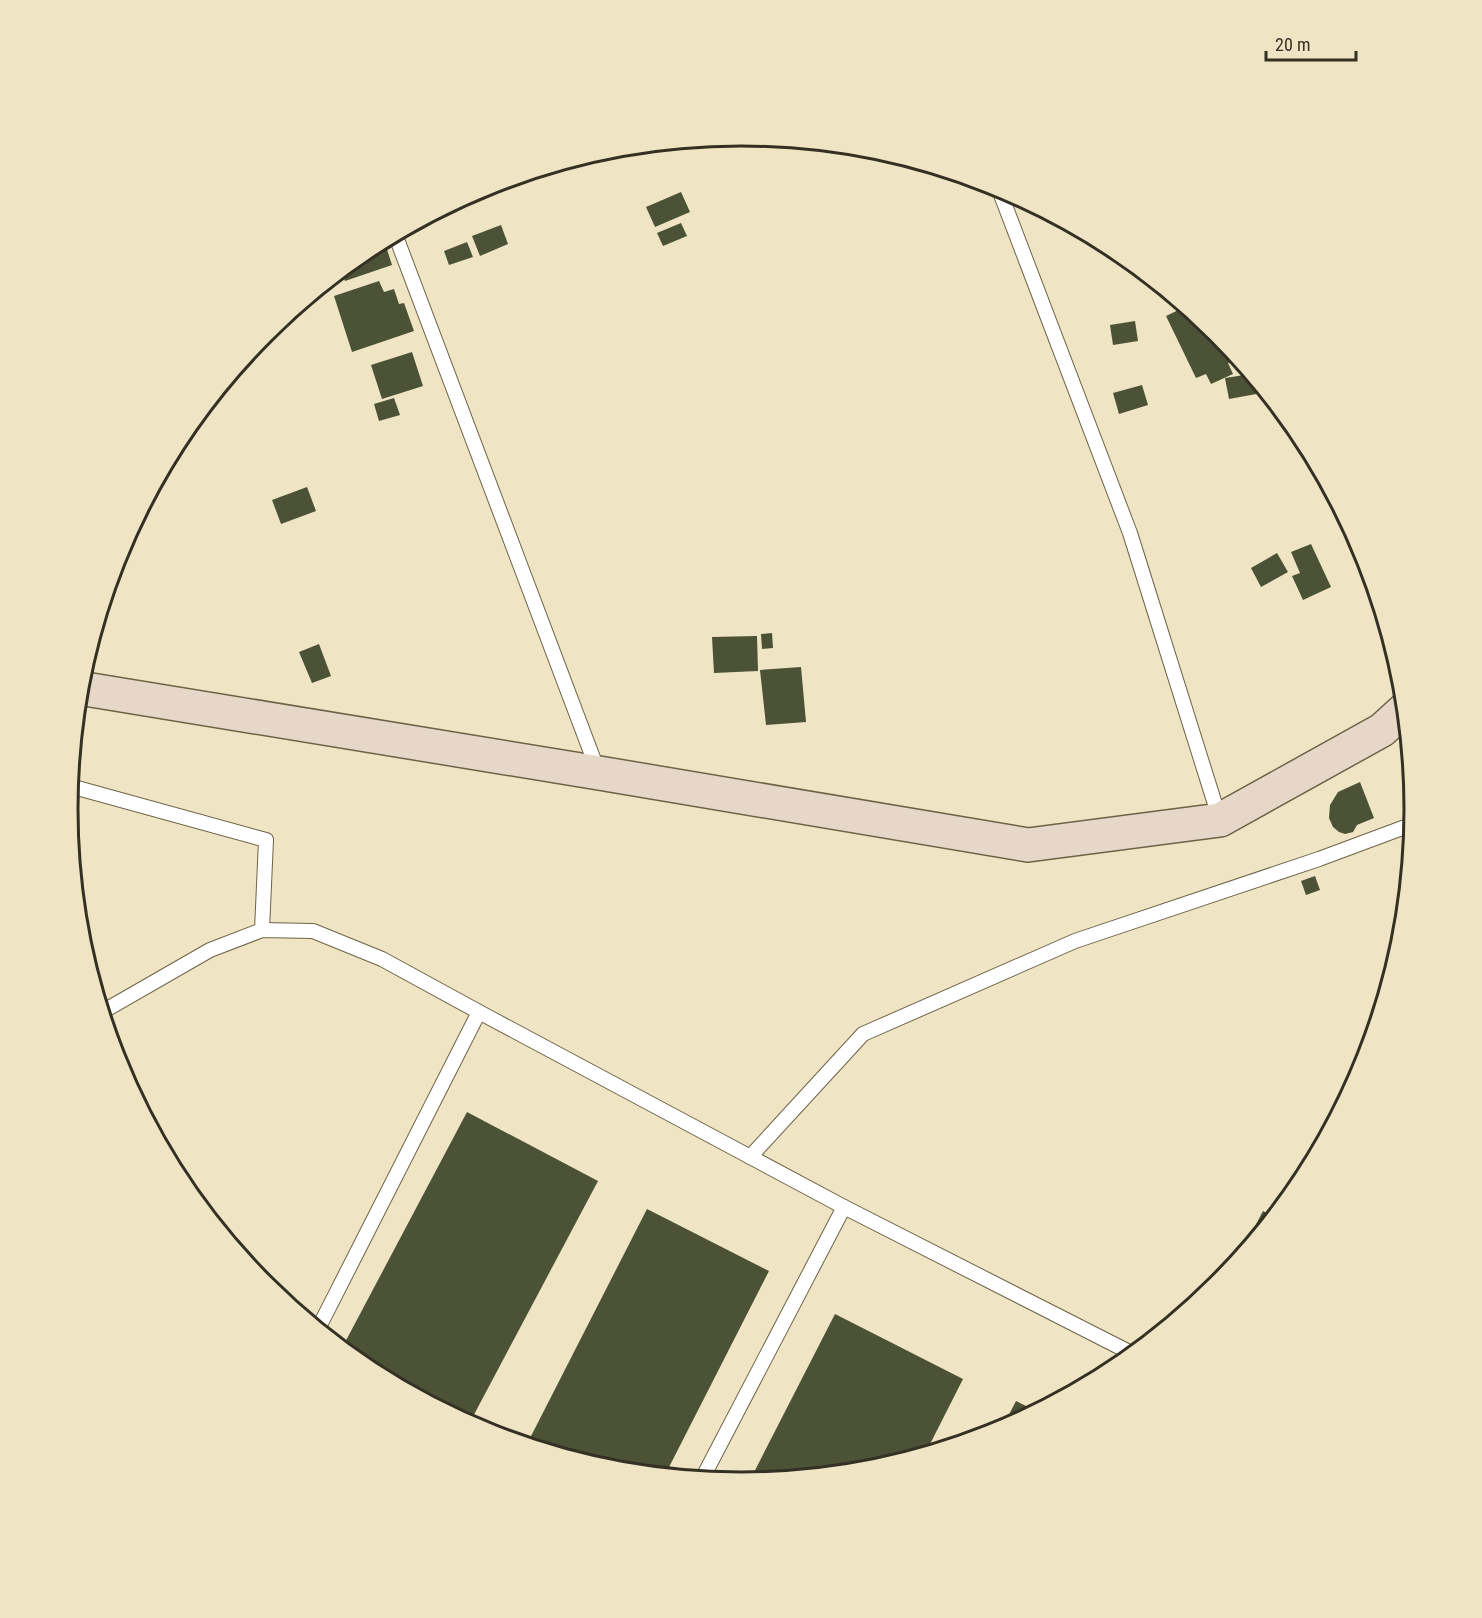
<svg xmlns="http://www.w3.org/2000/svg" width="1482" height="1618" viewBox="0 0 1482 1618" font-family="'Roboto Condensed',sans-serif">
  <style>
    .building { fill: #4b5236 }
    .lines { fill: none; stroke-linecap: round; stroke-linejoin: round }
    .lane-casing { stroke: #6d6346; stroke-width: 16 }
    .secondary-casing { stroke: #6d6346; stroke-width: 36 }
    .lane { stroke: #fff; stroke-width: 14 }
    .secondary { stroke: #e6d7c8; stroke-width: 33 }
    .rim { fill: none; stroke: #343023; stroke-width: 3 }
  </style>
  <rect width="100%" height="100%" fill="#efe4c4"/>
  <g class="building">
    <path d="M681 192 690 212 655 227 646 207Z"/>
    <path d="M681 223 687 236 663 246 657 233Z"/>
    <path d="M501 225 508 244 480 256 472 236Z"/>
    <path d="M384 240 392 265 345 281 341 270 367 249Z"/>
    <path d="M467 242 473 257 449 265 444 251Z"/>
    <path d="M379 281 384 292 394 289 399 304 404 303 414 331 352 352 334 296Z"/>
    <path d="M1185 307 1217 333 1238 358 1228 363 1233 374 1211 384 1206 374 1196 378 1166 316Z"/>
    <path d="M1135 321 1138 341 1113 345 1110 325Z"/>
    <path d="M412 352 423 386 382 399 371 365Z"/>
    <path d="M1251 374 1261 386 1262 393 1229 399 1225 378Z"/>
    <path d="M1142 385 1148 405 1119 414 1113 393Z"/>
    <path d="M394 398 400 415 379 421 374 404Z"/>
    <path d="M307 487 316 511 281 524 272 500Z"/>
    <path d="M1311 544 1331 587 1303 600 1292 576 1300 573 1291 552Z"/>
    <path d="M1277 553 1288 572 1261 587 1251 568Z"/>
    <path d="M772 633 773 648 762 649 761 634Z"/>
    <path d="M757 636 758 671 714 673 712 637Z"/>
    <path d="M319 644 331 676 312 683 299 652Z"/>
    <path d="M801 667 806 722 766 725 760 670Z"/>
    <path d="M1360 782 1374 818 1357 825 1353 832 1345 834 1339 832 1333 827 1329 818 1330 805 1338 792Z"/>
    <path d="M1315 876 1320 890 1306 895 1301 881Z"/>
    <path d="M467 1112 598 1181 469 1424 367 1369 342 1348Z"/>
    <path d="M647 1209 769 1271 665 1475 609 1469 527 1444Z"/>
    <path d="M1263 1211 1274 1217 1240 1258 1239 1257Z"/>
    <path d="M835 1314 963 1379 925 1454 872 1470 749 1482Z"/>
    <path d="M1016 1401 1036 1411 1001 1430Z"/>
  </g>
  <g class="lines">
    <defs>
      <g id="lane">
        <path d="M998 187 1130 533 1220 820"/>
        <path d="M395 234 598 771"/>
        <path d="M70 786 266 840 262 930"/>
        <path d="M102 1012 210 950 262 930 313 931 382 959 479 1012 318 1329"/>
        <path d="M479 1012 844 1207 1133 1354"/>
        <path d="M750 1157 863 1034 1075 941 1319 859 1413 824"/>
        <path d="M702 1479 844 1207"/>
      </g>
      <path id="secondary" d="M79 688 599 773 1028 845 1220 820 1382 730 1405 709"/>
    </defs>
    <use href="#lane" class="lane-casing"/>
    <use href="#secondary" class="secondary-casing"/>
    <use href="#lane" class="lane"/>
    <use href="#secondary" class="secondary"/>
  </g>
  <path d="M0 0H1482V1618H0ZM78 809a663 663 0 1 1 1326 0a663 663 0 1 1-1326 0Z" fill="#efe4c4" fill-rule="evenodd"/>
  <path class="rim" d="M78 809a663 663 0 1 1 1326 0a663 663 0 1 1-1326 0Z"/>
  <path d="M1266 51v9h90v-9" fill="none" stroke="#343023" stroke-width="3"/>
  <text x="1275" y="51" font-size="18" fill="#343023" stroke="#efe4c4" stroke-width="4.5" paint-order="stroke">20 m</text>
</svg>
